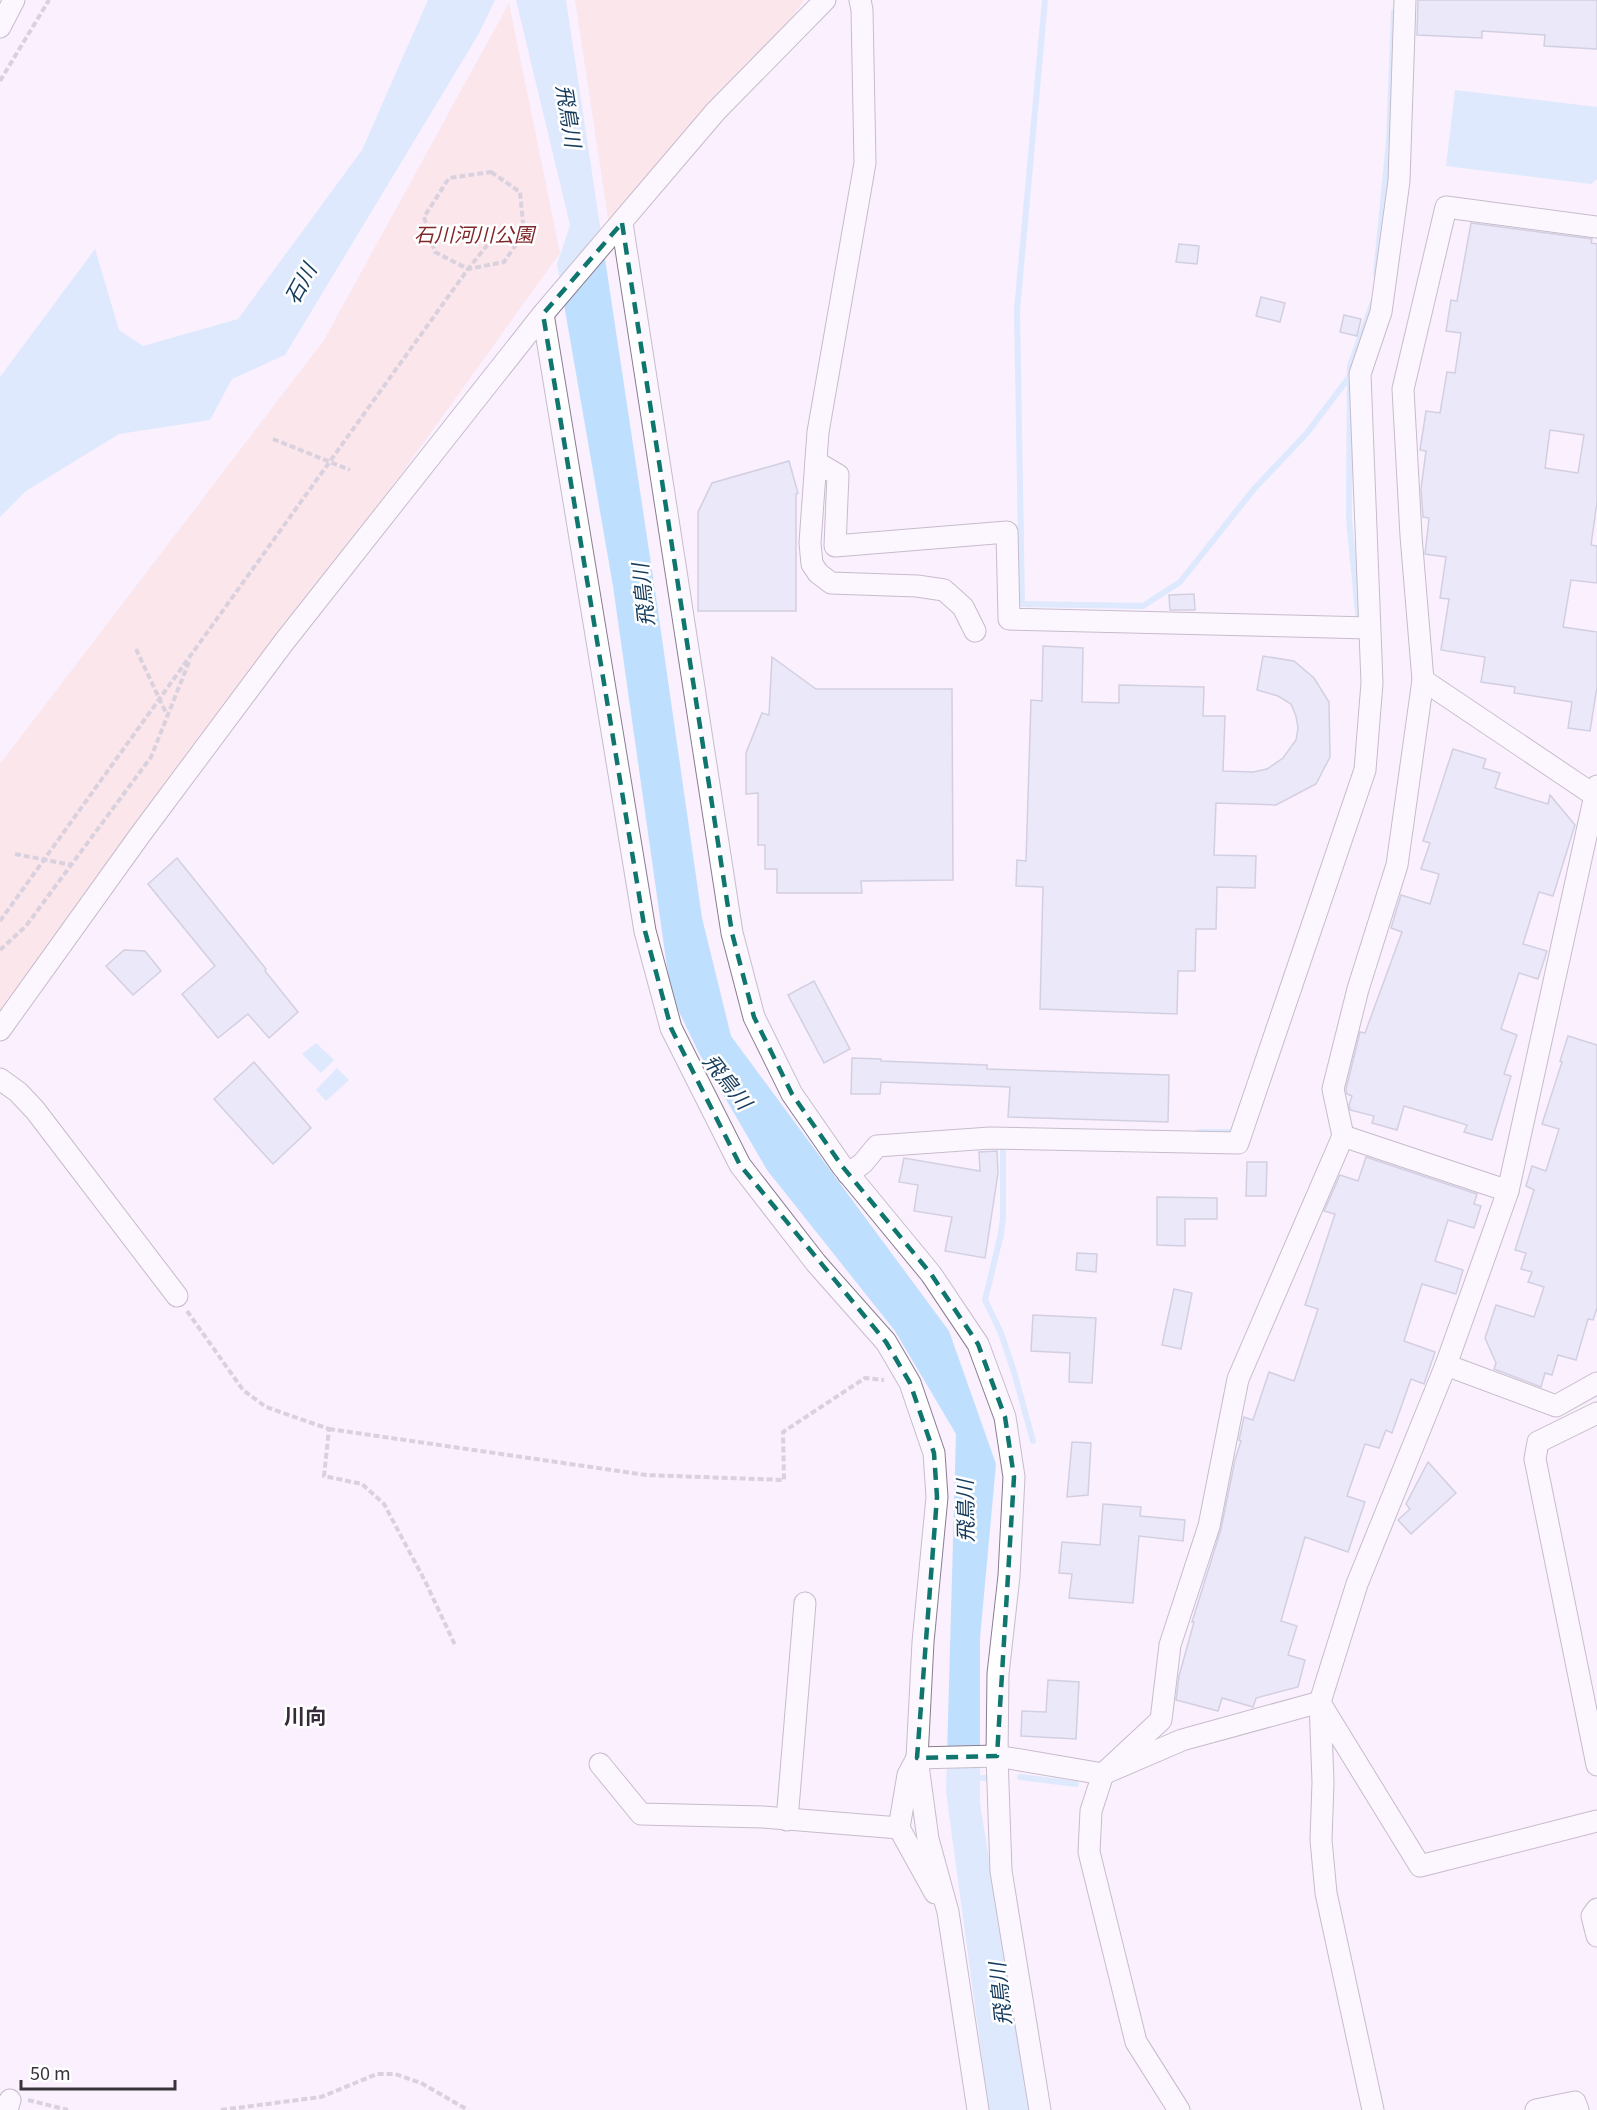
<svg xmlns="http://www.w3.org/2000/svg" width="1597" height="2110" viewBox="0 0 1597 2110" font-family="Georgia,'Noto Sans JP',serif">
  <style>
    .green { fill: #fcd9d7 }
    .water { fill: #bfdffe }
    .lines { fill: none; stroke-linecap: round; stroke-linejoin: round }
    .stream { stroke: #bfdffe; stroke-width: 6 }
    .building { fill: #daddf6; stroke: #a5a7c0; stroke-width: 1.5; fill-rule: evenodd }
    .minor-casing { stroke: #8a7c91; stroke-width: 23 }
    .path { stroke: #b4acb8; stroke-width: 4; stroke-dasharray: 6 3; stroke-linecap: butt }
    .minor { stroke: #fff; stroke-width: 21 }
    .marked { fill: none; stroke: #0f766e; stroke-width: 4.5; stroke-dasharray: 12 8; stroke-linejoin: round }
    .labels { text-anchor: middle; stroke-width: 5; stroke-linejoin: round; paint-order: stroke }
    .park-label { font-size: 20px; font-style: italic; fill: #80272a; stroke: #fff }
    .water-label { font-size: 21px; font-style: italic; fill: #143a5c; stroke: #fff }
    .neighbourhood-label { font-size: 21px; font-weight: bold; fill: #35293a; stroke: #fff }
  </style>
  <rect width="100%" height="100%" fill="#faf0fe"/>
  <g class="green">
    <path d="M575 0H804L788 23 609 225Z"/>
    <path d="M509 3 560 253 0 1032V764L324 340Z"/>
  </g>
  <g class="water">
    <path d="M428 0H495L478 35 285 355 232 379 210 420 119 434 26 491 0 517V377L95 249 119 330 143 346 238 319 362 150Z"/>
    <path d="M516 0H566L656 597 702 918 731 1036 949 1331 996 1464 980 1638V1803L1029 2110H989L946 1792 956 1434 895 1331 767 1170 699 1053 671 995 613 586 557 264 570 225Z"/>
    <path d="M1455 90 1597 107V179L1591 184 1446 166Z"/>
    <path d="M316 1043 334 1060 321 1073 302 1054Z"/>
    <path d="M337 1068 349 1080 326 1101 316 1090Z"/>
  </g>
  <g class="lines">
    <g class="stream">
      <path d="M1045 0 1017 310 1022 604 1143 606 1180 582 1254 489 1307 433 1350 376"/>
      <path d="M1376 274 1389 142 1394 12"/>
      <path d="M1359 623 1349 519 1350 366 1373 302"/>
      <path d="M1199 1132H1233L1234 1129"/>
      <path d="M1003 1147V1217L1001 1234 985 1300 1001 1333 1014 1372 1033 1441"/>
      <path d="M1020 1777 1076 1784"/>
      <path d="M973 1778H985"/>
    </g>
  </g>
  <g class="building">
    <path d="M1418 0H1597V49L1544 46 1545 35 1482 31V38L1417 35Z"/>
    <path d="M1471 223 1592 239 1591 243 1597 244V502L1591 545 1597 546V583L1571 580 1563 627 1597 632V687L1590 731 1568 728 1572 702 1514 693 1515 687 1481 682 1485 657 1441 650 1449 599 1440 598 1446 557 1425 554 1429 518 1423 517 1421 489 1426 451 1420 450 1426 411 1440 413 1447 372 1455 373 1461 333 1446 331 1451 300 1457 301ZM1550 430 1584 435 1578 473 1545 468Z"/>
    <path d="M1179 244 1199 246 1197 264 1176 262Z"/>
    <path d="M1261 297 1285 303 1280 322 1256 316Z"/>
    <path d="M1344 315 1361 319 1357 336 1340 332Z"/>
    <path d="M789 461 798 493 796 494V611H698V512L712 483Z"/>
    <path d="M1194 594 1195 610H1170L1169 595Z"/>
    <path d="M1043 646 1083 648 1082 702 1119 703V685L1204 687 1203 716H1225L1223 771 1253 772 1267 769 1283 758 1296 740 1298 728 1296 716 1291 704 1278 696 1257 690 1263 656 1294 661 1314 678 1329 702 1330 757 1316 784 1276 805 1216 803 1214 855 1256 856 1255 888 1217 887 1216 929H1196L1195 971H1178L1177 1014 1040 1009 1043 887 1016 886 1017 860 1026 861 1031 700 1042 701Z"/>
    <path d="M772 657 816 689H952L953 880 861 881 862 893H777V869H765V845H758V793L746 794V753L762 713 769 715Z"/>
    <path d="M1453 749 1486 759 1483 768 1500 773 1495 788 1548 804 1550 795 1575 825 1553 896 1539 892 1523 944 1547 951 1538 979 1519 973 1501 1029 1517 1035 1504 1074 1511 1076 1492 1140 1464 1132 1467 1125 1404 1106 1397 1130 1372 1123 1374 1116 1350 1110 1349 1105 1352 1096 1347 1094 1346 1089 1360 1032 1365 1033 1402 932 1391 928 1401 895 1430 904 1439 874 1421 869 1430 843 1423 841Z"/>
    <path d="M177 858 266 969 265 971 298 1012 269 1038 248 1014 218 1038 182 994 215 966 148 884Z"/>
    <path d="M124 950 145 951 161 971 133 995 106 966Z"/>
    <path d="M814 981 850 1049 824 1063 788 995Z"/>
    <path d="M1568 1036 1597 1045V1308L1593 1320 1588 1319 1576 1360 1558 1355 1552 1375 1545 1373 1541 1387 1494 1369 1496 1363 1485 1338 1496 1305 1534 1317 1544 1287 1528 1282 1532 1272 1521 1269 1526 1253 1515 1250 1534 1190 1526 1186 1532 1166 1546 1171 1559 1129 1542 1124 1562 1062 1560 1061Z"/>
    <path d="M852 1058 881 1059V1061L987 1065V1069L1169 1075 1168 1122 1008 1117 1010 1087 881 1082 880 1094H851Z"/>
    <path d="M254 1062 311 1128 273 1164 214 1099Z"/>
    <path d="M997 1151 998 1173 985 1258 945 1251 952 1217 914 1211 918 1185 899 1182 904 1158 980 1171 979 1152Z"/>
    <path d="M1366 1157 1477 1194 1474 1204 1481 1206 1474 1228 1448 1220 1435 1261 1463 1270 1456 1294 1422 1284 1404 1341 1435 1352 1424 1384 1411 1379 1392 1433 1386 1430 1379 1448 1365 1444 1347 1496 1365 1502 1348 1552 1305 1537 1281 1621 1297 1626 1288 1655 1305 1660 1298 1687 1256 1698 1253 1707 1222 1698 1218 1711 1176 1700 1179 1676 1194 1622H1192L1221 1529 1235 1460 1241 1441 1239 1440 1244 1417 1253 1420 1269 1372 1294 1381 1318 1309 1305 1305 1335 1214 1324 1211 1340 1175 1358 1181Z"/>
    <path d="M1247 1162H1267L1266 1196H1246Z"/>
    <path d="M1157 1197 1217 1198V1219H1185V1246L1157 1245Z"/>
    <path d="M1077 1253 1097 1254 1096 1272 1076 1270Z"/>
    <path d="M1174 1289 1192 1293 1181 1349 1162 1345Z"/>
    <path d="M1033 1315 1096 1318 1092 1383 1069 1382 1070 1353 1031 1351Z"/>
    <path d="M1072 1442 1091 1443 1088 1495 1067 1497Z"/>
    <path d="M1428 1462 1456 1493 1411 1534 1398 1520 1410 1509 1406 1504Z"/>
    <path d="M1103 1504 1141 1507 1140 1516 1185 1520 1183 1541 1139 1536 1133 1603 1069 1598 1072 1574 1059 1573 1062 1542 1100 1545Z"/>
    <path d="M1048 1680 1079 1682 1076 1739 1021 1736 1022 1711 1046 1712Z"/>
  </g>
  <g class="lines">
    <defs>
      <g id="minor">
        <path d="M860 0 862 10 865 163 818 432 810 543 812 564 818 573 831 583 917 586 944 590 963 607 975 631"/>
        <path d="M0 27 14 0"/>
        <path d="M622 223 732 933 754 1017 792 1094 842 1166 931 1274 978 1344 1005 1417 1014 1477 1009 1576 998 1674 997 1756 1001 1871 1040 2110"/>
        <path d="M543 314 645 931 671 1028 740 1165 816 1263 886 1342 910 1383 934 1453 937 1497 923 1642 917 1758 928 1839 948 1912 978 2110"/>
        <path d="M816 462 838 475 835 546 1007 532 1009 619 1369 628"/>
        <path d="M1423 680 1597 797"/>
        <path d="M0 1030 140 835 284 642 543 314 716 111 825 0"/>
        <path d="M0 1079 18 1092 35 1110 177 1296"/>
        <path d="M1343 1136 1508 1191"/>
        <path d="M848 1174 863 1163 877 1146 990 1138 1238 1143 1365 770 1372 683 1360 374 1381 312 1399 181 1405 0"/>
        <path d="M1446 1365 1556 1406 1597 1383"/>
        <path d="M1597 1413 1538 1442 1535 1459 1597 1765"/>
        <path d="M1320 1703 1420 1866 1597 1821"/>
        <path d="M600 1764 641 1814 763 1817 899 1828"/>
        <path d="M787 1820 805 1603"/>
        <path d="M935 1893 899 1828 908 1775 917 1758 997 1756 1103 1774 1182 1740 1320 1702"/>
        <path d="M1597 1909 1592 1916 1597 1936"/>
        <path d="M7 2110 10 2100"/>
        <path d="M1179 2110 1136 2042 1089 1852 1091 1811 1103 1774 1161 1720 1170 1645 1209 1526 1238 1379 1343 1136 1333 1089 1358 989 1397 865 1423 680 1411 536 1403 389 1446 207 1597 227"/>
        <path d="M1373 2110 1326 1893 1321 1840 1323 1782 1320 1702 1357 1584 1446 1365 1508 1191 1597 786"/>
        <path d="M1536 2110 1575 2102 1578 2110"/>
      </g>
    </defs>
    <use href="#minor" class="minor-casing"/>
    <g class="path">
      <path d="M0 81 49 0"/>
      <path d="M491 172 520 192 524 233 504 262 468 269 435 252 424 217 449 178Z"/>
      <path d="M273 439 350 470"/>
      <path d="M136 649 167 715"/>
      <path d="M15 854 72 865"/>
      <path d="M0 921 468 269 501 228"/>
      <path d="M0 950 26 926 151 757 189 662"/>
      <path d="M187 1311 243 1390 266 1407 329 1429 324 1476 362 1484 384 1504 425 1581 455 1645"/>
      <path d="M329 1429 646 1475 784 1480 783 1432 865 1378 884 1380"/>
      <path d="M28 2100 68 2110"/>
      <path d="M221 2110 321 2097 377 2074H395L421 2083 468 2110"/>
    </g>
    <use href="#minor" class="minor"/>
  </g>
  <path d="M0 0H1597V2110H0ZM622 223 732 933 754 1017 792 1094 842 1166 931 1274 978 1344 1005 1417 1014 1477 997 1756 917 1758 937 1497 934 1453 910 1383 886 1342 740 1165 671 1028 645 931 543 314Z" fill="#faf0fe" fill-opacity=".55" fill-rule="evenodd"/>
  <path class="marked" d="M622 223 732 933 754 1017 792 1094 842 1166 931 1274 978 1344 1005 1417 1014 1477 997 1756 917 1758 937 1497 934 1453 910 1383 886 1342 740 1165 671 1028 645 931 543 314Z"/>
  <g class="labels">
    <g class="park-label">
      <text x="474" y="242">石川河川公園</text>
    </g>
    <g class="water-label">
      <text transform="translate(568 116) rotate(81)" y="7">飛鳥川</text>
      <text transform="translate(301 284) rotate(-61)" y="7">石川</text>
      <text transform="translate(644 595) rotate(-96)" y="7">飛鳥川</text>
      <text transform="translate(727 1082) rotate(52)" y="7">飛鳥川</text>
      <text transform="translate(966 1511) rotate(-91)" y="7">飛鳥川</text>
      <text transform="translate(1001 1994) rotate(-96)" y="7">飛鳥川</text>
    </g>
    <g class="neighbourhood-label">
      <text x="305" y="1724">川向</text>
    </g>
  </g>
  <path d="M21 2080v9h154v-9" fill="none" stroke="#38323b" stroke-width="3"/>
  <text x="30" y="2080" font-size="18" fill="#38323b" stroke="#ffffff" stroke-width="4.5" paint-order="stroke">50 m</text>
</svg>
